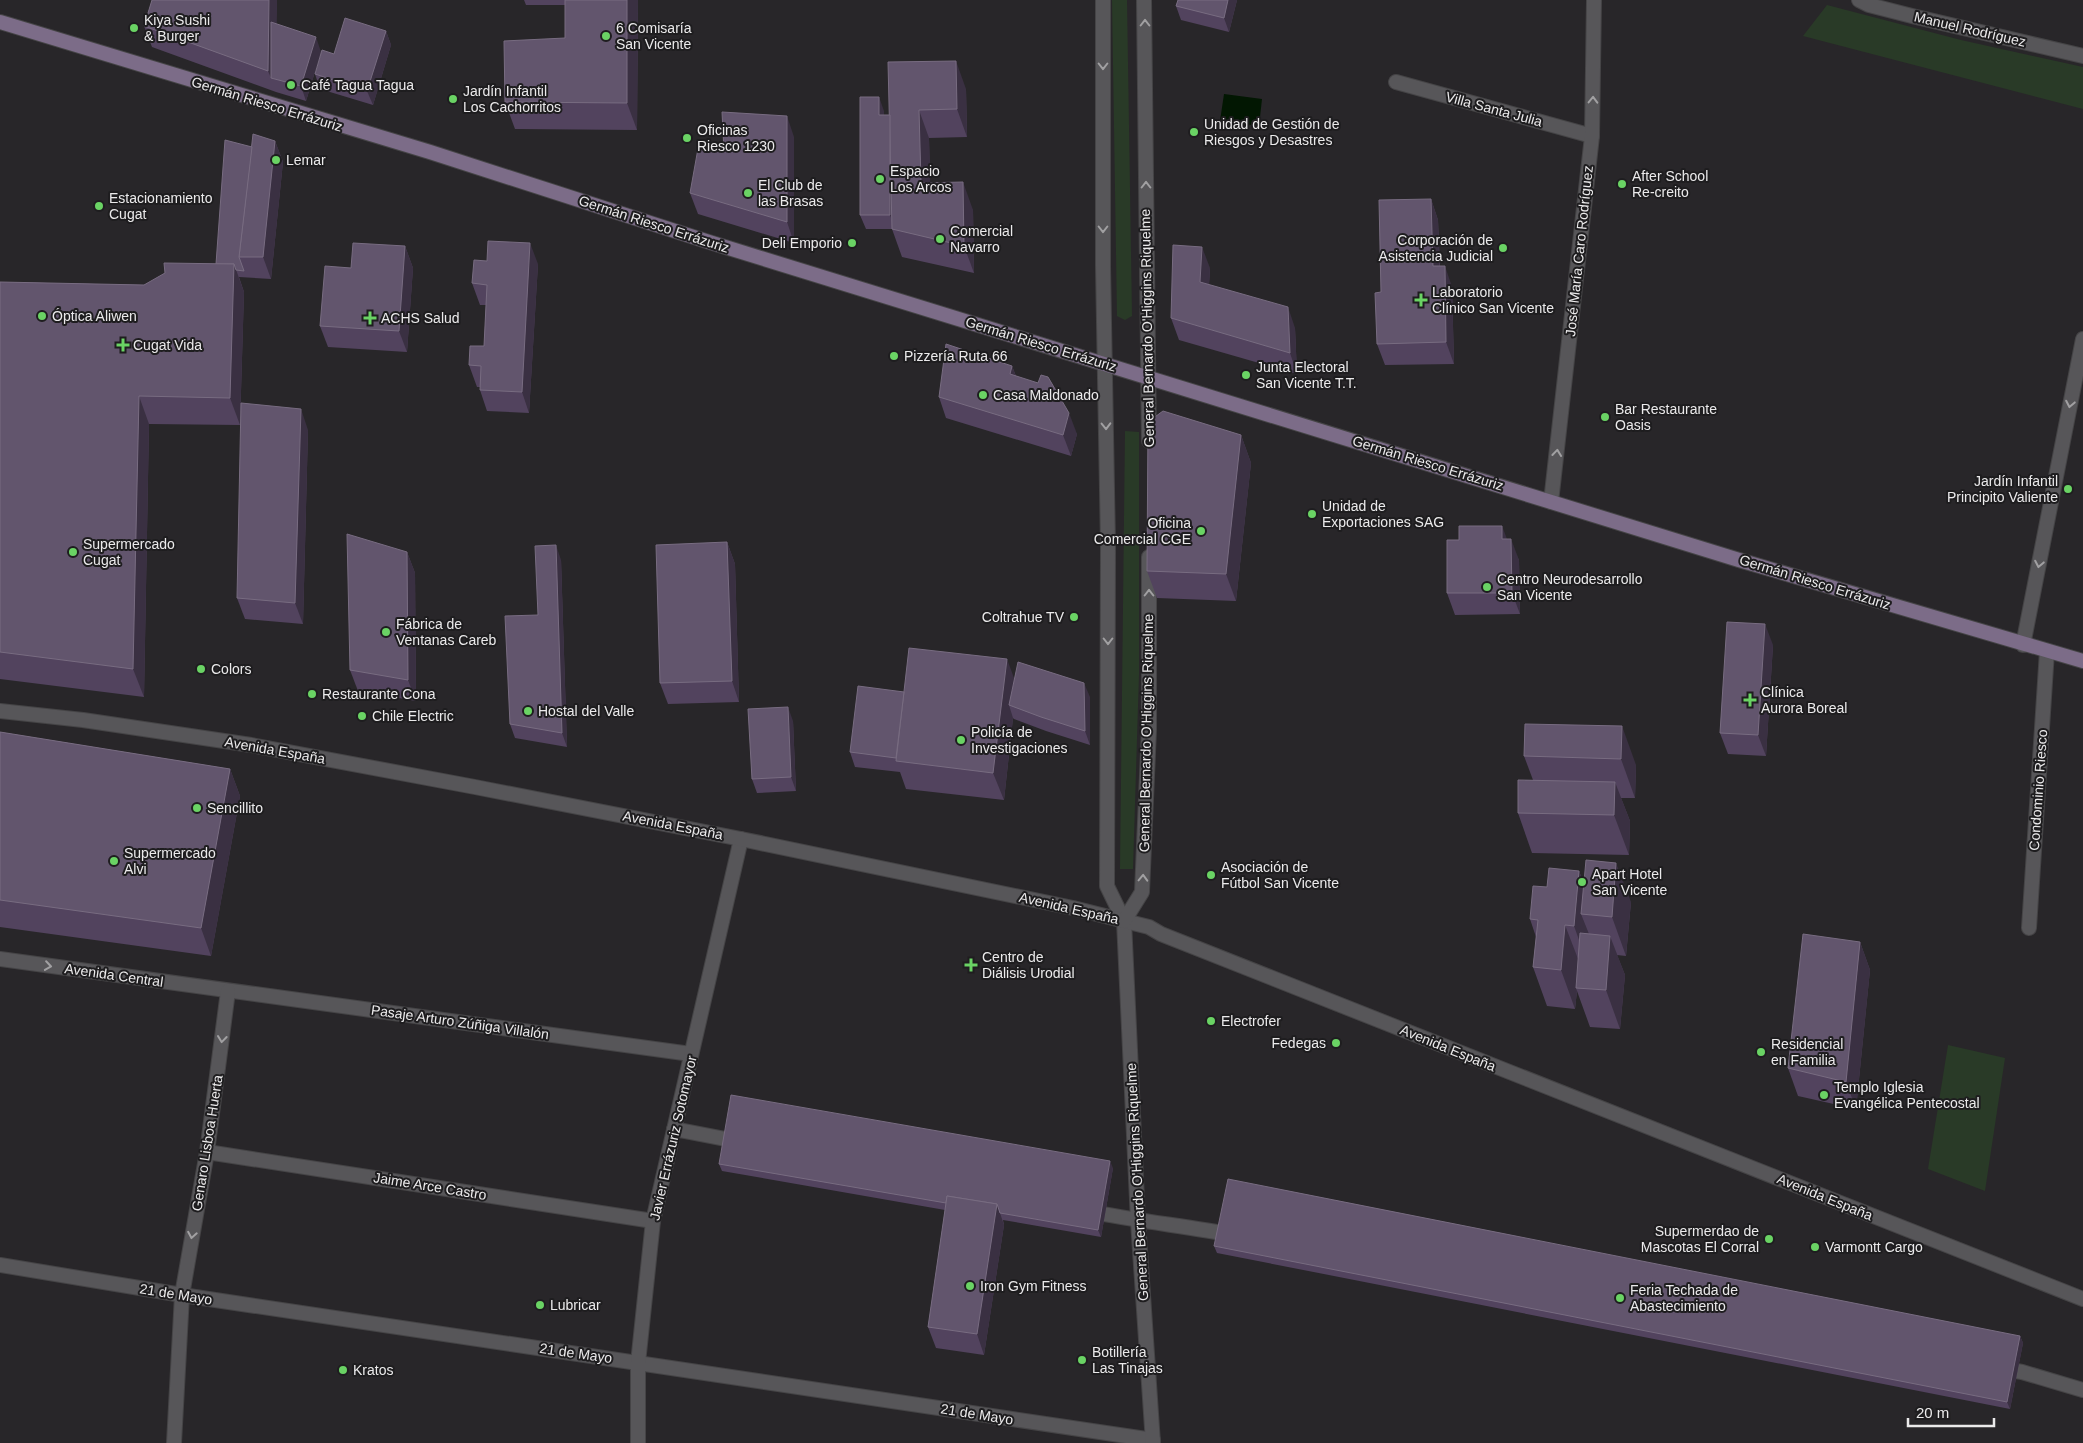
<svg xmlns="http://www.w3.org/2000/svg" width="2083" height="1443" viewBox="0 0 2083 1443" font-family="Helvetica,sans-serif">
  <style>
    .green { fill: #293a27 }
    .water { fill: #021702 }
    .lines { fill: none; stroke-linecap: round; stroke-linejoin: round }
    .minor-casing { stroke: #454446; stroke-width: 16 }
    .tertiary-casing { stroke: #454446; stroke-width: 16 }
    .secondary-casing { stroke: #454446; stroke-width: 16 }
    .minor { stroke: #575659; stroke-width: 14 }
    .tertiary { stroke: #575659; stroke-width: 14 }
    .secondary { stroke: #7c6c88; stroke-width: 14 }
    .wall { fill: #52435e }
    .shaded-wall { fill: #3a3042 }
    .building { fill: #62556d; stroke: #786c81 }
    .oneway { stroke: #a1a0a2 }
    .poi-dot { fill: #6ad364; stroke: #1e1d1f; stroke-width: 2 }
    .labels { text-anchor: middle; stroke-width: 4; stroke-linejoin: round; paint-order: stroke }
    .poi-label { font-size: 14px; fill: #ebeaeb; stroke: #1e1d1f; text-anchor: start }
    .street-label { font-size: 14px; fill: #ebeaeb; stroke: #1e1d1f }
  </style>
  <rect width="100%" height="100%" fill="#282629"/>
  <g class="green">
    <path d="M1112 0H1127L1132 316 1125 320 1117 316Z"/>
    <path d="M1827 5 1961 40 2083 67V109L1803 36Z"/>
    <path d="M1125 431 1139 432V674L1133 869H1120Z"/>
    <path d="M1948 1045 2005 1058 1985 1191 1928 1169Z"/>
  </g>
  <path class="water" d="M1224 94 1262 99 1259 126 1220 121Z"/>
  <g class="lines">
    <defs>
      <g id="minor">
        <path d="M1859 0 1869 5 1912 16 2083 56"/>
        <path d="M1396 82 1592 136"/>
        <path d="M1551 502 1592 136 1594 0"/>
        <path d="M2023 645 2083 339"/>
        <path d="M2029 928 2047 651"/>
        <path d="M0 959 691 1054"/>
        <path d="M674 1129 741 1142"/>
        <path d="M207 1152 653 1221"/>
        <path d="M1088 1211C1136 1221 1185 1226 1234 1235"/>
        <path d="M0 1265 182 1295 1153 1440"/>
        <path d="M1999 1368 2022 1372 2083 1390"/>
        <path d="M174 1443 182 1295 207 1152 228 991"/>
        <path d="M638 1443V1363L653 1221 741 839"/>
      </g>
      <g id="tertiary">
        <path d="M1103 0V266L1108 545 1107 886 1124 921 1138 1221 1153 1443"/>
        <path d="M1144 0 1149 441"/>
        <path d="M0 711 83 720 251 745 475 787 741 839 1073 908 1149 927 1161 934 2083 1299"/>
        <path d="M1124 921 1142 892 1149 729V557"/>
      </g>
      <path id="secondary" d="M0 22 430 152 709 242 1739 560 2083 661"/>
    </defs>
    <use href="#minor" class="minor-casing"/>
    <use href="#tertiary" class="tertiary-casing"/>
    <use href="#secondary" class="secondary-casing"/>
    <use href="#minor" class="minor"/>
    <use href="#tertiary" class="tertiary"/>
    <use href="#secondary" class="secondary"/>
  </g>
  <g class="wall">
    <path d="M152 0H277L276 24 321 52 306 101 276 92 152 47 144 26Z"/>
    <path d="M524 0H638L637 130 515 129 505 102 565 38V5H526Z"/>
    <path d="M1178 0H1237L1229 32 1181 20 1176 6Z"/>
    <path d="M386 31 391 45 373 105 320 89 315 74 334 54Z"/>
    <path d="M966 89 967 137 929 138 930 183 973 210 974 273 902 257 892 229H866L860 215 884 111V115H890Z"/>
    <path d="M794 137V243L698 214 690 193 724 151Z"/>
    <path d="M275 141 283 162 271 279 239 277 244 292 240 425 149 424 144 697 0 679V282L144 285 216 264 252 147Z"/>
    <path d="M1431 199 1438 220 1440 266 1452 287 1454 364 1385 365 1377 344 1381 292Z"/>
    <path d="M405 246 413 268 407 352 328 347 320 326 351 268Z"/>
    <path d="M538 264 529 413 487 411 480 390V387H477L469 365 484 346 486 305H480L472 283Z"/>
    <path d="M1210 268 1209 285 1295 328 1297 374 1179 340 1171 318Z"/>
    <path d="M1012 366 1016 376 1077 434 1071 456 946 418 939 397Z"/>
    <path d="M308 430 303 624 245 619 237 598Z"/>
    <path d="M1241 435 1251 463 1236 601 1157 598 1147 571Z"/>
    <path d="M1507 539 1519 560 1520 614 1455 615 1447 593Z"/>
    <path d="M727 542 735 564 739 702 668 704 660 683Z"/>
    <path d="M407 552 415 573 416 701 358 691 350 670Z"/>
    <path d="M561 560 567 747 515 738 510 724 538 615Z"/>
    <path d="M1773 645 1766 756 1728 754 1720 733Z"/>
    <path d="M1014 679 1090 697V745L1046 731 1014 719 1013 718 1004 800 906 789 900 772 855 767 850 752Z"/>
    <path d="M793 721 796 791 757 793 752 779Z"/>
    <path d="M1525 724 1636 765 1635 798H1621L1630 821 1629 855 1532 853 1518 813 1533 780 1524 756Z"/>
    <path d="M0 732 230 769 240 796 211 956 0 927Z"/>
    <path d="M1579 871 1584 884 1631 902 1626 956 1617 955 1625 975 1620 1029 1590 1027 1577 991 1575 1009 1547 1006 1533 967 1536 937 1530 919 1547 887Z"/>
    <path d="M1860 942 1870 970 1856 1109 1798 1096 1788 1068Z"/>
    <path d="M719 1164 1113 1168 1101 1237 1003 1220 1004 1225 984 1355 936 1348 928 1327 945 1210 722 1171Z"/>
    <path d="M1214 1246 2020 1336 2023 1343 2010 1409 1217 1253Z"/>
  </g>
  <g class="shaded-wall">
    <path d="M269 0H277L276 79 271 78 268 71Z"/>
    <path d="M627 0H638L637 130 627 103Z"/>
    <path d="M1228 0H1237L1229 32 1224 18Z"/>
    <path d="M386 31 391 45 373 105 367 91Z"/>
    <path d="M316 37 321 52 306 101 301 86Z"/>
    <path d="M956 61 966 89 967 137 957 109Z"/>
    <path d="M879 97 884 111V129L879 115Z"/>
    <path d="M919 110 929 138 931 211 921 183Z"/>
    <path d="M890 115 895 229 890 215Z"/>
    <path d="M787 116 794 137V243L787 222Z"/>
    <path d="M275 141 283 162 271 279 263 257Z"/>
    <path d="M963 182 973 210 974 273 964 246Z"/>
    <path d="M1431 199 1438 220 1440 287 1433 266Z"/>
    <path d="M530 243 538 264 529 413 522 392Z"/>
    <path d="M405 246 413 268 407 352 399 331Z"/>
    <path d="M1202 247 1210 268 1208 303 1200 282Z"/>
    <path d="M234 264 244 292 240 425 230 398Z"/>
    <path d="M1445 266 1452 287 1454 364 1446 342Z"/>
    <path d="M1288 307 1295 328 1297 374 1290 353Z"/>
    <path d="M1012 366 1020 387 1010 374Z"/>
    <path d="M139 396 149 424 144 697 133 669Z"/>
    <path d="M301 409 308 430 303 624 295 603Z"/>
    <path d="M1069 413 1077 434 1071 456 1063 435Z"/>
    <path d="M1241 435 1251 463 1236 601 1226 574Z"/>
    <path d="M1502 526 1510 547 1502 539Z"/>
    <path d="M1511 539 1519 560 1520 614 1512 593Z"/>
    <path d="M727 542 735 564 739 702 732 681Z"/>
    <path d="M556 545 561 560 567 747 562 733Z"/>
    <path d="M407 552 415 573 416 701 408 680Z"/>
    <path d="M1765 624 1773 645 1766 756 1758 735Z"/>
    <path d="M1007 659 1017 686 1009 705 1013 718 1004 800 993 773Z"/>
    <path d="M1084 683 1090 697V745L1085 731Z"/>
    <path d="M788 707 793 721 796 791 791 777Z"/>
    <path d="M1622 726 1636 765 1635 798 1621 759Z"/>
    <path d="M230 769 240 796 211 956 201 928Z"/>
    <path d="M1615 782 1630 821 1629 855 1614 815Z"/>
    <path d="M1616 863 1631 902 1626 956 1612 917Z"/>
    <path d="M1579 871 1594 910 1581 914 1591 939 1588 965 1574 926Z"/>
    <path d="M1565 925 1580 964 1576 988 1577 991 1575 1009 1561 970Z"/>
    <path d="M1610 936 1625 975 1620 1029 1606 990Z"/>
    <path d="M1860 942 1870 970 1856 1109 1846 1082Z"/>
    <path d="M1110 1161 1113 1168 1101 1237 1098 1230Z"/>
    <path d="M997 1204 1004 1225 984 1355 977 1334Z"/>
    <path d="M2020 1336 2023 1343 2010 1409 2007 1402Z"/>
  </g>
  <g class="building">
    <path d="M152 0H269L268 71 144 26Z"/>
    <path d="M565 0H627V103L505 102 504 41 565 38Z"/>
    <path d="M1178 0H1228L1224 18 1176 6Z"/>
    <path d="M345 18 386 31 367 91 315 74 322 50 334 54Z"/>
    <path d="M271 22 316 37 301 86 271 78Z"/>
    <path d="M956 61 957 109 919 110 921 183 963 182 964 246 892 229 888 62Z"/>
    <path d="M860 97H879V115H890V215H860Z"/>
    <path d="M722 112 787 116V222L690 193 699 143 724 151Z"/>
    <path d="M253 134 275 141 263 257H239Z"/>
    <path d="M225 140 252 147 239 257 244 271 236 270 234 264H216Z"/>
    <path d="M1431 199 1433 266H1445L1446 342 1377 344 1375 293 1381 292 1379 200Z"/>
    <path d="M488 241 530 243 522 392 480 390 481 366 469 365 470 346H484L487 285 472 283 474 260 487 261Z"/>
    <path d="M353 243 405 246 399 331 320 326 325 266 351 268Z"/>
    <path d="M1173 245 1202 247 1200 282 1288 307 1290 353 1171 318Z"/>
    <path d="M164 263 234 264 230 398 139 396 133 669 0 652V282L144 285 165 273Z"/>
    <path d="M946 344 1012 366 1010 374 1038 383 1041 375 1048 377 1069 413 1063 435 939 397Z"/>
    <path d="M241 403 301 409 295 603 237 598Z"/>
    <path d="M1163 411 1241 435 1226 574 1147 571 1148 422Z"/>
    <path d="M1459 526H1502V539H1511L1512 593H1447V540H1459Z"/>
    <path d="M347 534 407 552 408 680 350 670Z"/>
    <path d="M727 542 732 681 660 683 656 545Z"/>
    <path d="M556 545 562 733 510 724 505 616 538 615 535 546Z"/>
    <path d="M1727 622 1765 624 1758 735 1720 733Z"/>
    <path d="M909 648 1007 659 993 773 896 761Z"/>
    <path d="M1018 662 1084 683 1085 731 1041 717 1009 705Z"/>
    <path d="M858 686 904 692 896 758 850 752Z"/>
    <path d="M788 707 791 777 752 779 748 709Z"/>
    <path d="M1525 724 1622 726 1621 759 1524 756Z"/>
    <path d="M0 732 230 769 201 928 0 900Z"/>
    <path d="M1518 780 1615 782 1614 815 1518 813Z"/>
    <path d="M1586 860 1616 863 1612 917 1581 914Z"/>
    <path d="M1549 868 1579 871 1574 926 1565 925 1561 970 1533 967 1538 920 1530 919 1533 886 1547 887Z"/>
    <path d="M1580 933 1610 936 1606 990 1576 988Z"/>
    <path d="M1803 934 1860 942 1846 1082 1788 1068Z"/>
    <path d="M731 1095 1110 1161 1098 1230 1000 1213 997 1204 947 1196 946 1203 719 1164Z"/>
    <path d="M1228 1179 2020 1336 2007 1402 1214 1246Z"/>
    <path d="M947 1196 997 1204 977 1334 928 1327Z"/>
  </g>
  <defs><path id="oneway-chevron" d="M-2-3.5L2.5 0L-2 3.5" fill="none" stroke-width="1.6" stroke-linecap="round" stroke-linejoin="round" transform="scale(1.25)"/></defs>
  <g class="oneway">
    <use href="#oneway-chevron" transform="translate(1145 23) rotate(-90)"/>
    <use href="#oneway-chevron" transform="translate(1103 66) rotate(90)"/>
    <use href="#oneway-chevron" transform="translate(1593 100) rotate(-89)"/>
    <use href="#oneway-chevron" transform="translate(1146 185) rotate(-90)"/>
    <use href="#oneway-chevron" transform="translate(1103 229) rotate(90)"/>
    <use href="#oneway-chevron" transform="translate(2070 404) rotate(101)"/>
    <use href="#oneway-chevron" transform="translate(1106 426) rotate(89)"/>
    <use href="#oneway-chevron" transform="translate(1557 453) rotate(-84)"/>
    <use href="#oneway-chevron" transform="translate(2039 564) rotate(101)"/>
    <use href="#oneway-chevron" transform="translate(1149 593) rotate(-90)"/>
    <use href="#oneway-chevron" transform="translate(1108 641) rotate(90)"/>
    <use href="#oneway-chevron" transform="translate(1143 878) rotate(-88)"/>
    <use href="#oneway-chevron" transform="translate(48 966) rotate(8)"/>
    <use href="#oneway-chevron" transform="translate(222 1039) rotate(97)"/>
    <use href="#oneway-chevron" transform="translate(192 1235) rotate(100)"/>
  </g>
  <g class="poi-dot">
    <circle cx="134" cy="28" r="5"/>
    <circle cx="606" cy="36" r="5"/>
    <circle cx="291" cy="85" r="5"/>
    <circle cx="453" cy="99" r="5"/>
    <circle cx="1194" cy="132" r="5"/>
    <circle cx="687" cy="138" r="5"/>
    <circle cx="276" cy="160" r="5"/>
    <circle cx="880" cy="179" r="5"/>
    <circle cx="1622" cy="184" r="5"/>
    <circle cx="748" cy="193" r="5"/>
    <circle cx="99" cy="206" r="5"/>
    <circle cx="940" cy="239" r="5"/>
    <circle cx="852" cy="243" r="5"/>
    <circle cx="1503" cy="248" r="5"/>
    <path d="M1418.5 292.5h5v5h5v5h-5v5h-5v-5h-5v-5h5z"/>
    <circle cx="42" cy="316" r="5"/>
    <path d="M367.5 310.5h5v5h5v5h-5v5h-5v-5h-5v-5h5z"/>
    <path d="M120.5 337.5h5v5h5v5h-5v5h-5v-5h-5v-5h5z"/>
    <circle cx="894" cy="356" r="5"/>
    <circle cx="1246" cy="375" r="5"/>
    <circle cx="983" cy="395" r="5"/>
    <circle cx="1605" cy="417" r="5"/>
    <circle cx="2068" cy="489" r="5"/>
    <circle cx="1312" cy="514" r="5"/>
    <circle cx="1201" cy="531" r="5"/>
    <circle cx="73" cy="552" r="5"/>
    <circle cx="1487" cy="587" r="5"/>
    <circle cx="1074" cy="617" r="5"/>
    <circle cx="386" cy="632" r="5"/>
    <circle cx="201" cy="669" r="5"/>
    <circle cx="312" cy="694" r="5"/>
    <path d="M1747.5 692.5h5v5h5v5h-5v5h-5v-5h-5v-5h5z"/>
    <circle cx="528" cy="711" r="5"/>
    <circle cx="362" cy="716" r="5"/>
    <circle cx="961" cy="740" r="5"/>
    <circle cx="197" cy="808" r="5"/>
    <circle cx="114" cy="861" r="5"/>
    <circle cx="1211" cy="875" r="5"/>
    <circle cx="1582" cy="882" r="5"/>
    <path d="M968.5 957.5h5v5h5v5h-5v5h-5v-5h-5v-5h5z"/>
    <circle cx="1211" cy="1021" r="5"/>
    <circle cx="1336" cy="1043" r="5"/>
    <circle cx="1761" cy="1052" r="5"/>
    <circle cx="1824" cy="1095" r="5"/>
    <circle cx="1769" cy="1239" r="5"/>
    <circle cx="1815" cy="1247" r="5"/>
    <circle cx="970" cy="1286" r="5"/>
    <circle cx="1620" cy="1298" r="5"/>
    <circle cx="540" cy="1305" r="5"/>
    <circle cx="1082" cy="1360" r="5"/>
    <circle cx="343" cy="1370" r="5"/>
  </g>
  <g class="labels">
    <g class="poi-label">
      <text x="144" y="25">Kiya Sushi<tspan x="144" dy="16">&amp; Burger</tspan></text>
      <text x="616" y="33">6 Comisaría<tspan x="616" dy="16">San Vicente</tspan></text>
      <text x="301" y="90">Café Tagua Tagua</text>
      <text x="463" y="96">Jardín Infantil<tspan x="463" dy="16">Los Cachorritos</tspan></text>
      <text x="1204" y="129">Unidad de Gestión de<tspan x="1204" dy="16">Riesgos y Desastres</tspan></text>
      <text x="697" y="135">Oficinas<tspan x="697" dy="16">Riesco 1230</tspan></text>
      <text x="286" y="165">Lemar</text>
      <text x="890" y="176">Espacio<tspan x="890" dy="16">Los Arcos</tspan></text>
      <text x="1632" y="181">After School<tspan x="1632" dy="16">Re-creito</tspan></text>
      <text x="758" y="190">El Club de<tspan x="758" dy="16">las Brasas</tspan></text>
      <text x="109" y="203">Estacionamiento<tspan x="109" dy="16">Cugat</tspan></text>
      <text x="950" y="236">Comercial<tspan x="950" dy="16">Navarro</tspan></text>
      <text x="1493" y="245" text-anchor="end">Corporación de<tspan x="1493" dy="16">Asistencia Judicial</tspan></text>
      <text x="842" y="248" text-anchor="end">Deli Emporio</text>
      <text x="1432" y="297">Laboratorio<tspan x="1432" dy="16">Clínico San Vicente</tspan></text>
      <text x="52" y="321">Óptica Aliwen</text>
      <text x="381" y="323">ACHS Salud</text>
      <text x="133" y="350">Cugat Vida</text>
      <text x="904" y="361">Pizzería Ruta 66</text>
      <text x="1256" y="372">Junta Electoral<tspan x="1256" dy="16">San Vicente T.T.</tspan></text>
      <text x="993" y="400">Casa Maldonado</text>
      <text x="1615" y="414">Bar Restaurante<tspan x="1615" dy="16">Oasis</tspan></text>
      <text x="2058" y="486" text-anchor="end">Jardín Infantil<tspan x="2058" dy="16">Principito Valiente</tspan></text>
      <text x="1322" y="511">Unidad de<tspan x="1322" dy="16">Exportaciones SAG</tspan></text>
      <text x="1191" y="528" text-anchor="end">Oficina<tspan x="1191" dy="16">Comercial CGE</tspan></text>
      <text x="83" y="549">Supermercado<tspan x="83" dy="16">Cugat</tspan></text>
      <text x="1497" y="584">Centro Neurodesarrollo<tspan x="1497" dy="16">San Vicente</tspan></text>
      <text x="1064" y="622" text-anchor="end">Coltrahue TV</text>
      <text x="396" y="629">Fábrica de<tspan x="396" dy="16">Ventanas Careb</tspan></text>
      <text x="211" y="674">Colors</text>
      <text x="1761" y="697">Clínica<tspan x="1761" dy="16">Aurora Boreal</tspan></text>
      <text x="322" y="699">Restaurante Cona</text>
      <text x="538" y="716">Hostal del Valle</text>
      <text x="372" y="721">Chile Electric</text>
      <text x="971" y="737">Policía de<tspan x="971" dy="16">Investigaciones</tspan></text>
      <text x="207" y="813">Sencillito</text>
      <text x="124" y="858">Supermercado<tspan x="124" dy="16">Alvi</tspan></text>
      <text x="1221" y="872">Asociación de<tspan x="1221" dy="16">Fútbol San Vicente</tspan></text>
      <text x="1592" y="879">Apart Hotel<tspan x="1592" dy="16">San Vicente</tspan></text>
      <text x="982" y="962">Centro de<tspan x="982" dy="16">Diálisis Urodial</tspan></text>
      <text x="1221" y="1026">Electrofer</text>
      <text x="1326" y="1048" text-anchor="end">Fedegas</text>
      <text x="1771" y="1049">Residencial<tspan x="1771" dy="16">en Familia</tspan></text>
      <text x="1834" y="1092">Templo Iglesia<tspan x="1834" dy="16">Evangélica Pentecostal</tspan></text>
      <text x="1759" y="1236" text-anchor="end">Supermerdao de<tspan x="1759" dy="16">Mascotas El Corral</tspan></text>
      <text x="1825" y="1252">Varmontt Cargo</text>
      <text x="980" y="1291">Iron Gym Fitness</text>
      <text x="1630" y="1295">Feria Techada de<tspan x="1630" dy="16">Abastecimiento</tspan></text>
      <text x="550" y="1310">Lubricar</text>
      <text x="1092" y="1357">Botillería<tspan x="1092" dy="16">Las Tinajas</tspan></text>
      <text x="353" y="1375">Kratos</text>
    </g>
    <g class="street-label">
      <text transform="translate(1970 29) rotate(13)" y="5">Manuel Rodríguez</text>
      <text transform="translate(267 104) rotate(17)" y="5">Germán Riesco Errázuriz</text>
      <text transform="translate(1494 109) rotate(15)" y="5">Villa Santa Julia</text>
      <text transform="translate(654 224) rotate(18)" y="5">Germán Riesco Errázuriz</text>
      <text transform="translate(1579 251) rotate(-84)" y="5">José María Caro Rodríguez</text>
      <text transform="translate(1147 328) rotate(-91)" y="5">General Bernardo O'Higgins Riquelme</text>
      <text transform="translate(1041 344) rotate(17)" y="5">Germán Riesco Errázuriz</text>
      <text transform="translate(1428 463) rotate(17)" y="5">Germán Riesco Errázuriz</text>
      <text transform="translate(1815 582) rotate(17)" y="5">Germán Riesco Errázuriz</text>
      <text transform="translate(1146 733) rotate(-89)" y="5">General Bernardo O'Higgins Riquelme</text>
      <text transform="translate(275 750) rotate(10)" y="5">Avenida España</text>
      <text transform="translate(2038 790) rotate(-86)" y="5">Condominio Riesco</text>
      <text transform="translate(673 825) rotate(11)" y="5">Avenida España</text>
      <text transform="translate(1069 908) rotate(13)" y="5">Avenida España</text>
      <text transform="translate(114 975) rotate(8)" y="5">Avenida Central</text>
      <text transform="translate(460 1022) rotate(8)" y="5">Pasaje Arturo Zúñiga Villalón</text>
      <text transform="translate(1448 1048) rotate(22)" y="5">Avenida España</text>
      <text transform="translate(673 1138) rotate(-77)" y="5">Javier Errázuriz Sotomayor</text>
      <text transform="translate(207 1143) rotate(-81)" y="5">Genaro Lisboa Huerta</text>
      <text transform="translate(1137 1182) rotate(-93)" y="5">General Bernardo O'Higgins Riquelme</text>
      <text transform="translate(430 1186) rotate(9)" y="5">Jaime Arce Castro</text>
      <text transform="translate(1825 1197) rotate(22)" y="5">Avenida España</text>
      <text transform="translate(176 1294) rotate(9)" y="5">21 de Mayo</text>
      <text transform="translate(576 1353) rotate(8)" y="5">21 de Mayo</text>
      <text transform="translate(977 1414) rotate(9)" y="5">21 de Mayo</text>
    </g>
  </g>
  <path d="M1908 1418v8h86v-8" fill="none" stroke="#ebeaeb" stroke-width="2.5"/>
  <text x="1916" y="1418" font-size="15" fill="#ebeaeb" stroke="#1e1d1f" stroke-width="4" paint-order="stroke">20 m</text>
</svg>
